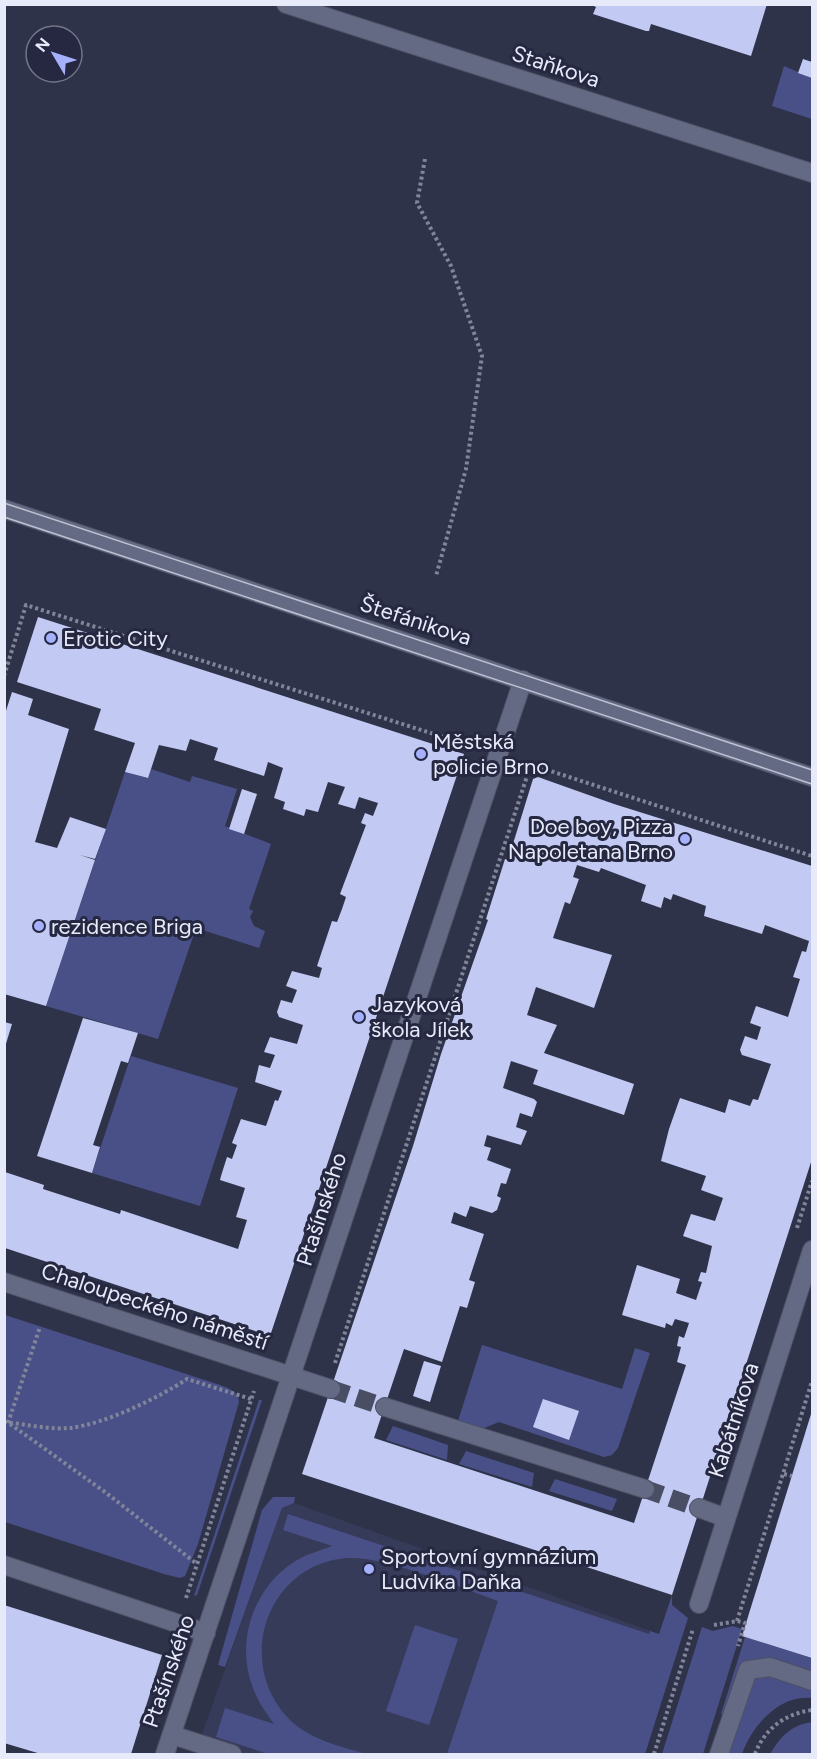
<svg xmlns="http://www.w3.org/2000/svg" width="817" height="1759" viewBox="0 0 817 1759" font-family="Figtree,sans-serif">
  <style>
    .built { fill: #363b59 }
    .green { fill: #495088 }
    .building { fill: #c2caf3; fill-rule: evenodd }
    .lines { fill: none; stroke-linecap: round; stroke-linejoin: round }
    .minor-tunnel { stroke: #4a4e64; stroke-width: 18; stroke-dasharray: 18 9; stroke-linecap: butt }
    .minor-casing { stroke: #4d5064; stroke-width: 20 }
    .path { stroke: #818599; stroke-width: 4; stroke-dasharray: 3 3; stroke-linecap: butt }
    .minor { stroke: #646a84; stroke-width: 18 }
    .tram { stroke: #bdc1d1; stroke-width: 1.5 }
    .poi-dot { fill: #a5b1fc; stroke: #252840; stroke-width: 2 }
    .labels { text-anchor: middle; stroke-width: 6; stroke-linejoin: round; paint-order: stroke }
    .street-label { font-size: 22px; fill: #e6eaf9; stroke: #252840 }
    .poi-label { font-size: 22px; fill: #e6eaf9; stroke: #252840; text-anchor: start }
  </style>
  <rect width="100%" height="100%" fill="#2f334a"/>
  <path class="built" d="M294 1503 659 1634 619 1754H195L282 1508Z"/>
  <g class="green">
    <path d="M784 66 812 78V119L772 106Z"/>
    <path d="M151 769 190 782 192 776 237 789 225 826 271 844 249 909 253 911 250 917 254 926 265 931 259 948 196 928 158 1039 46 1006 125 772 147 778Z"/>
    <path d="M131 1056 238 1088 200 1206 92 1173Z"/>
    <path d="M5 1315 220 1385C230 1389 238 1391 239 1402L198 1544 185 1576 180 1578 164 1574 5 1522Z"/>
    <path d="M482 1345 622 1389 635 1348 650 1353 618 1448 612 1455 604 1457 499 1422 482 1429 458 1421Z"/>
    <path d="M259 1400H262L197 1595 194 1596Z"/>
    <path d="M393 1426 448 1445 447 1460 386 1440Z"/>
    <path d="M466 1451 534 1473 532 1487 459 1464Z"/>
    <path d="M555 1479 617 1499 612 1511 549 1491Z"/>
    <path d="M273 1497H295L294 1503 282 1508 225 1667 218 1665 262 1510Z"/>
    <path d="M288 1514 649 1634 650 1631 659 1634 672 1595V1605L688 1618 645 1754H447L498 1601C462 1588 384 1556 349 1558 268 1562 234 1661 288 1718 308 1739 339 1746 366 1754H268L216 1737 225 1708 274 1724C266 1712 258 1702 253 1688 235 1643 253 1588 294 1562 306 1554 319 1551 332 1546L283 1530Z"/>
    <path d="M415 1625 458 1639 429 1725 386 1711Z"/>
    <path d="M733 1626 742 1629 703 1754H662L702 1627 713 1631Z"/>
    <path d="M745 1637 812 1658V1698C779 1694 752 1726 742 1754H727L738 1720 721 1714Z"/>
    <path d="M812 1722V1754H770C781 1736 791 1725 812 1722Z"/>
  </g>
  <g class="building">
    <path d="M590 4H767L751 56 651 24 649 31H646L593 14 596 7Z"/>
    <path d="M803 59 812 62V78L798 73Z"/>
    <path d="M38 617 464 754 270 1336 5 1248V1172L44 1185 43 1189 120 1214 121 1210 238 1249 247 1220 236 1217 245 1188 220 1180 221 1176 227 1157 232 1159 237 1145 232 1143 241 1119 266 1126 275 1100 278 1101 282 1091 255 1082 259 1065 270 1068 275 1055 264 1052 270 1037 297 1044 303 1025 279 1017 277 1012 281 1000 292 1003 297 990 286 986 292 971 319 978 322 968 317 966 332 921 337 922 342 909 346 897 340 894 366 825 361 823 365 813 373 816 378 803 359 797 355 809 338 804 345 787 328 782 318 812 306 809 304 816 283 809 285 802 274 798 283 768 268 762 264 776 214 760 218 748 190 739 186 751 159 745 148 778 125 772 135 743 94 730 101 709 17 682Z"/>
    <path d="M12 692 33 699 28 715 69 729 35 842 57 848 70 817 106 829 95 859 80 855 95 860 46 1006 4 994V717Z"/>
    <path d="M538 777 614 804 812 866V1159L672 1595 302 1474 413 1146 441 1054 488 920 486 919 505 859 508 860 533 779ZM577 865 599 872 601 868 646 885 641 901 661 908 664 897 671 900 673 894 706 906 704 916 762 934 765 925 809 941 806 952 802 951 793 977 800 979 788 1017 756 1006 750 1023 761 1027 757 1040 745 1036 740 1050 742 1055 771 1064 758 1100 753 1099 750 1106 729 1099 725 1113 680 1098 669 1129 661 1161 706 1176 701 1190 723 1198 715 1221 691 1214 683 1236 712 1246 706 1273 701 1272 698 1281 702 1282 696 1300 676 1293 680 1279 637 1265 622 1315 665 1328 666 1323 672 1326 675 1319 689 1323 684 1338 679 1336 677 1346 681 1347 677 1362 686 1365 634 1523 374 1438 404 1349 442 1362 460 1306 467 1308 475 1282 469 1280 484 1234 451 1223 454 1212 466 1217 470 1206 492 1213 497 1210 501 1198 497 1196 501 1183 506 1184 511 1169 487 1160 491 1148 484 1146 487 1135 521 1145 527 1131 516 1127 520 1113 532 1117 537 1102 534 1099 503 1088 511 1061 538 1070 533 1084 624 1115 634 1084 544 1053 557 1025 527 1015 536 987 594 1008 612 955 553 938 565 902 570 904 579 879 573 877Z"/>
    <path d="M242 789 257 794 244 834 229 829Z"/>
    <path d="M83 1018 138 1033 128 1063 121 1061 93 1145 100 1147 92 1173 37 1156Z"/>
    <path d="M4 1022 12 1024 5 1047H4Z"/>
    <path d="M424 1361 441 1366 430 1402 413 1396Z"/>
    <path d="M543 1399 579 1411 569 1440 533 1427Z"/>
    <path d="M812 1411V1658L742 1636Z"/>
    <path d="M4 1605 162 1655 131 1754H41L4 1743Z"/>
  </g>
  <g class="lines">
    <g class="minor-tunnel">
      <path d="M331 1389 385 1407"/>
      <path d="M645 1489 699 1508"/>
    </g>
    <defs>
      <g id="minor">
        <path d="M286 4 812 173"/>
        <path d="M4 509 812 777"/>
        <path d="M4 1282 331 1389"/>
        <path d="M385 1407 645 1489"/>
        <path d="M699 1508 726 1518"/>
        <path d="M4 1565 206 1633"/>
        <path d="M699 1604 812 1250"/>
        <path d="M172 1735 232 1754"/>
        <path d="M165 1754 523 680"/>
        <path d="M719 1754 748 1670 770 1667 812 1681"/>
      </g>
    </defs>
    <use href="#minor" class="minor-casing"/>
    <g class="path">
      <path d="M425 159 417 203 451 266 482 356 466 469 436 576"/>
      <path d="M4 676 26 605 475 747"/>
      <path d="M523 762 812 856"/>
      <path d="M797 1228 812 1181"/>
      <path d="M335 1363 531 764"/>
      <path d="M4 1422C25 1424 50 1430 70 1428 105 1424 158 1398 187 1379L251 1399"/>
      <path d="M8 1423 40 1327"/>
      <path d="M10 1424 105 1492 197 1564"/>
      <path d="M784 1474 792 1476"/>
      <path d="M186 1598 254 1391"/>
      <path d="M737 1621 812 1381"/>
      <path d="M714 1625 737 1621 745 1623 738 1646"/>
      <path d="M654 1754 693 1629"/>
      <path d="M755 1754C765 1728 785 1714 812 1710"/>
    </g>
    <use href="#minor" class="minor"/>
    <g class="tram">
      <path d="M4 503 812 770"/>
      <path d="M4 517 812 784"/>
    </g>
  </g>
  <g class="poi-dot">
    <circle cx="51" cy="638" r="6"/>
    <circle cx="421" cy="754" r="6"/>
    <circle cx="685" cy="839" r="6"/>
    <circle cx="39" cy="926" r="6"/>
    <circle cx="359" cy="1017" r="6"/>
    <circle cx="369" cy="1569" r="6"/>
  </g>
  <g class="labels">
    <g class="street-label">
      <text transform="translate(556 66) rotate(18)" y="8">Staňkova</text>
      <text transform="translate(416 620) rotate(18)" y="8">Štefánikova</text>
      <text transform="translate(321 1209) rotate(-72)" y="8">Ptašínského</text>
      <text transform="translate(155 1306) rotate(18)" y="8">Chaloupeckého náměstí</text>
      <text transform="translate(733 1420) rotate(-72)" y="8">Kabátníkova</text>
      <text transform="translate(168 1671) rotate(-71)" y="8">Ptašínského</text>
    </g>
    <g class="poi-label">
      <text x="63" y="646">Erotic City</text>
      <text x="433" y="749">Městská<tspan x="433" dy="25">policie Brno</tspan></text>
      <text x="673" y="834" text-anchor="end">Doe boy, Pizza<tspan x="673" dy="25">Napoletana Brno</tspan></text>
      <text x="51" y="934">rezidence Briga</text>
      <text x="371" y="1012">Jazyková<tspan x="371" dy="25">škola Jílek</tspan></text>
      <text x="381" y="1564">Sportovní gymnázium<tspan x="381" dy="25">Ludvíka Daňka</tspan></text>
    </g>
  </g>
  <rect width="817" height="1759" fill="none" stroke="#e6eaf9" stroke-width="12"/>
  <g transform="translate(54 54) rotate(309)"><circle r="28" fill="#252840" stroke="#72768a" stroke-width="1.5"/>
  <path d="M0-4.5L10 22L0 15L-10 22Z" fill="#a5b1fc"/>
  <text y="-9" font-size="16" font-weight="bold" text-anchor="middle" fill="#e6eaf9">N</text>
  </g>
</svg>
